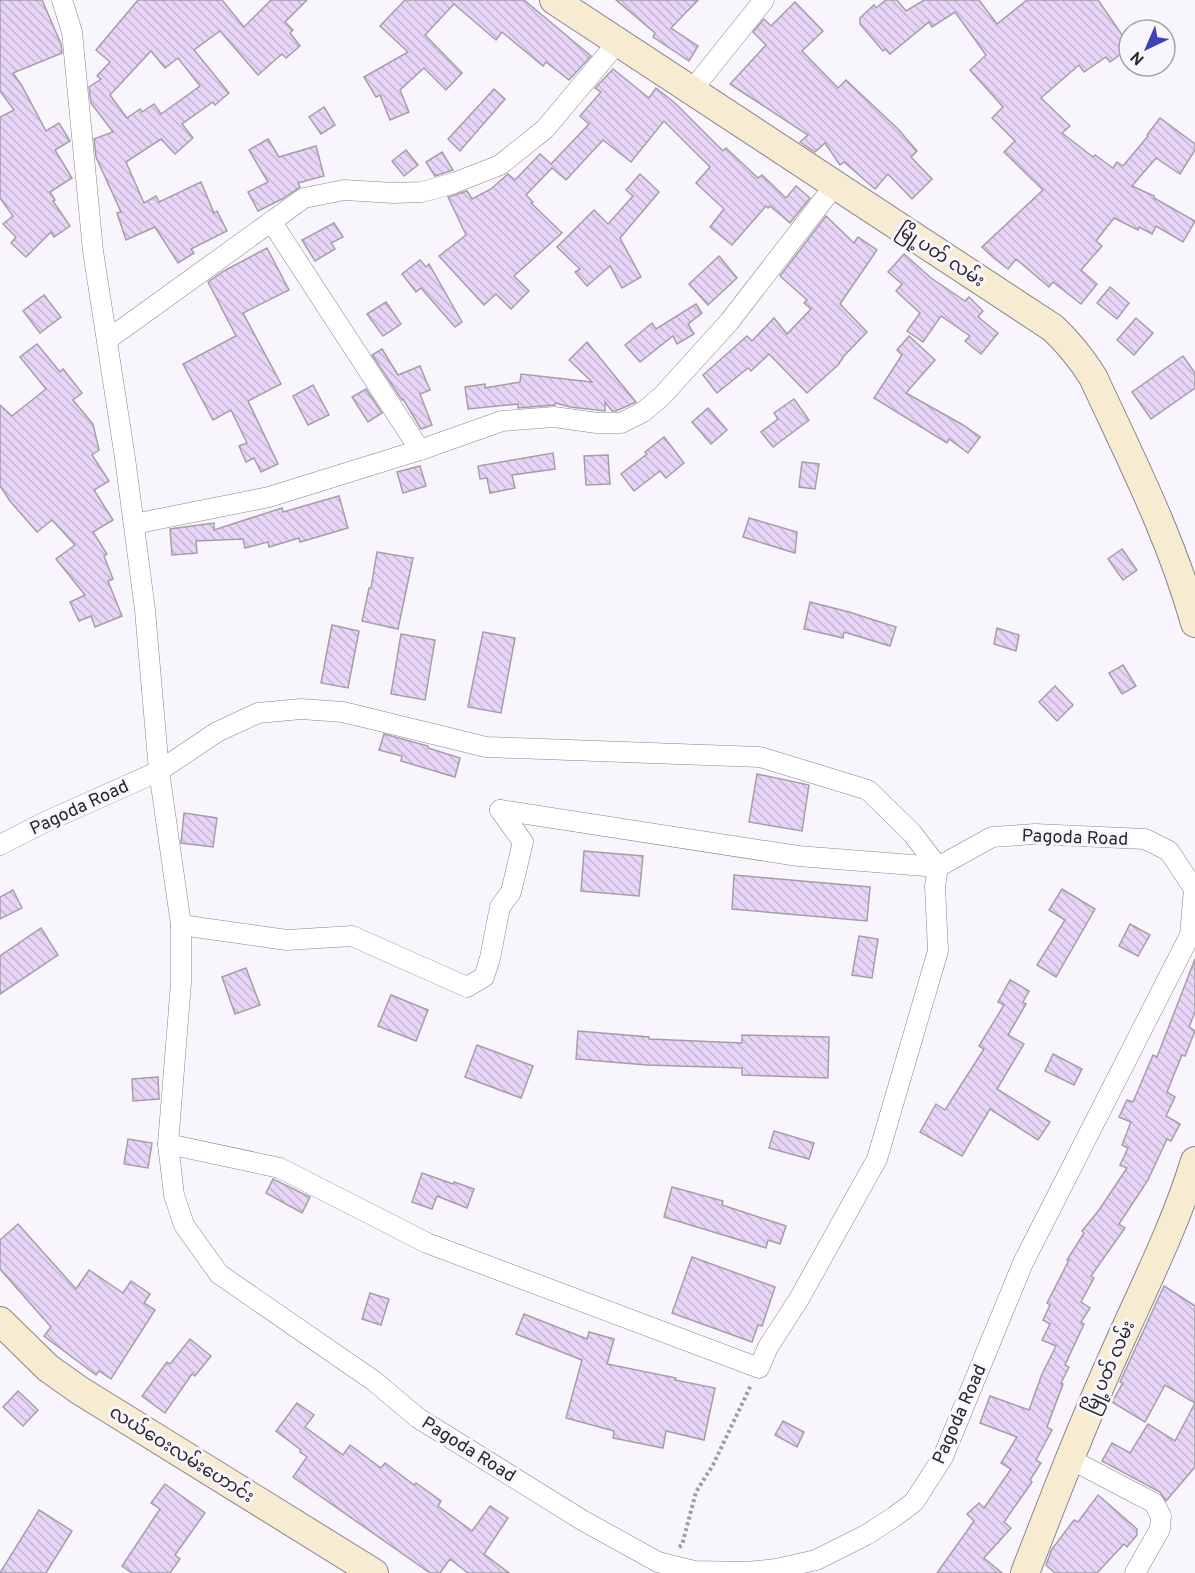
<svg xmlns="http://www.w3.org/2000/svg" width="1195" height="1573" viewBox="0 0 1195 1573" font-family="Overpass,'Noto Sans Myanmar',sans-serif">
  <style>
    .building { fill: url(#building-back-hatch); stroke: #a49fa7; stroke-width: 1.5; fill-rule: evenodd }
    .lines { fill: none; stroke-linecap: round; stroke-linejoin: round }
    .street-casing { stroke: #88858d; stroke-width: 21 }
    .secondary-casing { stroke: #88858d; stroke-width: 30 }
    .path { stroke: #9e9ba1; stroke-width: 4; stroke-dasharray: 3 3; stroke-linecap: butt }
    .street { stroke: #fff; stroke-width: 20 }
    .secondary { stroke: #f7ebd2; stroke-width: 28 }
    .labels { text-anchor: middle; stroke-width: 6; stroke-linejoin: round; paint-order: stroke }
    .street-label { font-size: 18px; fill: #28272a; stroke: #f9f5fd }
  </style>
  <defs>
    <pattern id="building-back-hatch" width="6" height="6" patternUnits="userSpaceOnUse" patternTransform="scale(1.5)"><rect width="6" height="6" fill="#e7d4f6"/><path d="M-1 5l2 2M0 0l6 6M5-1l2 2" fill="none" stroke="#c6b6d3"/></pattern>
  </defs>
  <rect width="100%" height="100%" fill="#f9f5fd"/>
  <g class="building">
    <path d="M0 0H42L61 44 62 53 13 73 22 86 46 131 59 123 70 141 55 150 72 178 50 192 55 200 53 201 70 226 54 237 51 232 26 257 11 243 16 237 3 224 13 216 0 198V117L14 110 0 91Z"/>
    <path d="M138 0H222L244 27 271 0H307L285 22 293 30 290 33 300 46 286 58 282 54 258 75 220 31 194 50 229 93 215 105 213 102 182 124 193 138 175 154 161 139 126 162 144 203 156 196 159 202 201 182 214 213 217 211 227 231 191 249 194 253 178 263 155 227 126 240 117 213 121 212 96 157 94 139 113 132 91 103 89 87 101 79 97 76 110 62 96 50ZM151 51 165 68 178 58 200 86 161 114 154 104 142 112 140 109 127 118 110 95Z"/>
    <path d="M405 0H524L591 56 569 80 546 62 543 66 502 32 496 40 454 4 425 35 462 73 446 90 424 68 400 90 409 112 390 120 380 95 376 97 364 77 408 52 380 26Z"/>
    <path d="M616 0H698L671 28 698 46 689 61 653 37 655 33Z"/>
    <path d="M886 0H897L906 11 924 0H979L997 24 1027 0H1098L1129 45V48L1110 62 1106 57 1084 72 1079 65 1041 98 1070 126 1062 133 1093 157 1095 155 1113 168 1117 162 1123 166 1148 136 1147 135 1160 118 1195 144V150L1180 174 1156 158 1132 186 1154 196V198L1195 221 1183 242 1156 226 1152 234 1139 227 1138 230 1114 218 1096 241 1102 246 1081 270 1097 284 1081 304 1053 282 1049 287 1016 259 1008 269 995 259 982 247 1043 190 1004 152 1015 141 992 118 1003 107 970 70 986 55 955 12 932 27 929 22 890 54 885 49 883 51 860 24V18L874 5 876 8Z"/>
    <path d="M795 2 823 31 802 51 838 88 846 80 898 129 917 151 911 157 932 179 912 199 888 174 875 189 844 162 840 165 825 143 815 152 800 142 808 135 730 84 766 45 753 32 764 19 771 26Z"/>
    <path d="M613 69 649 98 656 88 675 103 723 151 726 148 758 178 762 175 786 198 796 186 810 198 790 223 770 206 768 208 766 206 732 245 710 227 724 209 696 183 710 167 664 121 631 162 603 140 566 180 552 168 526 195 533 202 531 203 562 233 514 276 529 291 511 309 496 294 484 305 439 256 466 235 448 197 467 191 472 199 491 189 508 174 515 180 540 154 551 164 589 124 580 116 601 92 595 88Z"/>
    <path d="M494 89 505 99 460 151 448 139Z"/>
    <path d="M324 107 335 125 321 134 309 117Z"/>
    <path d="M268 139 279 157 316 146 324 176 298 183 300 187 282 199 258 211 248 192 268 182 249 150Z"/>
    <path d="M406 150 418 165 404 176 392 161Z"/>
    <path d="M442 152 453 170 435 176 426 162Z"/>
    <path d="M640 174 659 192 620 238 641 277 622 288 610 266 587 286 575 272 580 269 557 247 594 210 608 224 633 196 626 190Z"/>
    <path d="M826 216 854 243 858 237 877 250 840 304 867 332 844 356 838 365 807 393 769 354 751 371 748 368 717 393 703 375 747 336 752 341 774 318 787 334 811 309 804 303 807 300 780 276Z"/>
    <path d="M334 223 343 237 331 243 335 249 315 261 302 240Z"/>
    <path d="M267 248 289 290 243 313 281 384 248 401 278 464 261 472 254 458 246 462 239 446 247 443 231 410 213 420 183 364 236 336 208 282 224 271Z"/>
    <path d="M904 254 931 278 965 301 969 297 983 311 978 317 998 333 981 354 965 341 970 336 941 316 923 342 907 331 920 313 896 291 902 284 888 272Z"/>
    <path d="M719 256 737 278 708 305 689 284Z"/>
    <path d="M420 260 426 267 429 264 462 322 455 327 421 288 416 292 402 274Z"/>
    <path d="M1110 287 1129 303 1117 319 1097 303Z"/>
    <path d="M44 295 61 317 40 333 23 311Z"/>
    <path d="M386 302 401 324 383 336 367 314Z"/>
    <path d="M696 304 702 313 688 324 694 334 677 344 673 336 640 362 625 345 652 323 656 329Z"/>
    <path d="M1136 318 1153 333 1134 355 1117 340Z"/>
    <path d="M909 336 935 360 906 393 963 425 980 437 968 453 949 439 947 443 874 398 902 355 897 350Z"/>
    <path d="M587 342 636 402 616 411H612L605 402V411L570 407 556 403 555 405 518 408V404L468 409 465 387 485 384V388L520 382 521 374 592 382 569 360Z"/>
    <path d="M37 344 60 372 63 369 82 393 73 400 93 424 99 450 92 455 109 481 94 490 113 520 93 532 107 554 104 556 113 579 108 581 122 616 95 627 91 616 79 621 70 602 85 595 56 559 75 545 52 520 37 532 10 501 0 486V405L12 416 46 389 20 357Z"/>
    <path d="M382 349 398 375 420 366 430 390 420 394 432 425 421 429 403 399 402 400 372 355Z"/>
    <path d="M1183 356 1195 373V388L1151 419 1132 392Z"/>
    <path d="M313 385 329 415 308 425 293 396Z"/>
    <path d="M366 389 382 413 368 422 352 397Z"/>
    <path d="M794 399 809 420 773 447 761 432 778 419 774 413Z"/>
    <path d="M708 408 727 430 711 444 692 422Z"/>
    <path d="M664 437 684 463 666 478 660 471 634 491 621 474 647 454 645 452Z"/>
    <path d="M553 453 555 469 512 475 515 488 490 493 487 478 480 479 478 466Z"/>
    <path d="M608 455 610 484 586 485 584 456Z"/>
    <path d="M802 462 819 464 815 489 799 487Z"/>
    <path d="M420 466 426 486 403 493 397 472Z"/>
    <path d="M339 496 348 528 300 542 299 538 269 547 268 542 245 548 243 539 196 541 197 553 172 555 170 529 214 523V530L282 508 283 512Z"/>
    <path d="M749 518 797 532 795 553 743 537Z"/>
    <path d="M1122 549 1137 570 1123 580 1108 559Z"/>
    <path d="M377 552 413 558 398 629 362 621 369 588H371Z"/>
    <path d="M810 602 849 612 896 627 890 646 844 632 843 638 804 629Z"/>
    <path d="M332 625 359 631 348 688 321 683Z"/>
    <path d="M997 628 1019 635 1016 651 994 644Z"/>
    <path d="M483 632 515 638 501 713 468 707Z"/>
    <path d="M401 634 435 640 425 700 391 694Z"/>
    <path d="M1123 665 1136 686 1122 694 1109 673Z"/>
    <path d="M1055 686 1073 705 1057 721 1039 702Z"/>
    <path d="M384 734 428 746V748L460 758 455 777 401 761 402 756 379 750Z"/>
    <path d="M757 774 809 785 802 831 749 822Z"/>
    <path d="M184 813 217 818 213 847 181 843Z"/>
    <path d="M584 851 643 856 639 896 581 891Z"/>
    <path d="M734 875 870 887 867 921 732 909Z"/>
    <path d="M1062 889 1095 909 1056 977 1037 965 1065 920 1049 910Z"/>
    <path d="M13 890 22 908 0 919V897Z"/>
    <path d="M1130 924 1150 935 1138 956 1119 946Z"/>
    <path d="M41 928 58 955 0 994V956Z"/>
    <path d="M859 936 878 939 872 978 852 975Z"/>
    <path d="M1195 959V1012L1189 1027 1195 1031 1185 1056 1182 1055 1167 1092 1175 1097 1166 1116 1180 1124 1171 1141 1167 1139 1148 1180 1119 1224 1125 1228 1091 1276 1094 1278 1081 1302 1090 1308 1081 1322 1084 1324 1065 1365 1069 1367 1061 1383 1063 1384 1047 1427 1052 1430 1036 1460 1041 1463 1030 1480 1032 1482 1004 1522 1011 1528 984 1558 1002 1573H937L974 1521 967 1514 979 1503 984 1508 1011 1469 1001 1463 1017 1437 980 1423 990 1396 1029 1410 1042 1374 1056 1346 1042 1340 1050 1324 1043 1320 1050 1305 1047 1303 1069 1260H1067L1084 1233 1082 1231 1099 1210 1127 1168 1120 1165 1128 1148 1122 1145 1131 1122 1119 1117 1127 1100 1133 1102 1153 1055 1157 1057Z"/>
    <path d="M246 968 260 1005 235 1014 222 977Z"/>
    <path d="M1010 980 1029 991 1023 1002 1026 1004 1008 1035 1024 1044 997 1089 1050 1122 1038 1140 990 1109 962 1156 920 1132 936 1104 945 1110 984 1049 979 1046 1004 1005 998 1002Z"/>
    <path d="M391 995 428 1010 416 1041 378 1026Z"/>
    <path d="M578 1031 649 1037V1039L742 1043V1035L829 1037 828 1078 742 1075V1068L647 1065 576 1059Z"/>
    <path d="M477 1045 533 1066 521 1098 465 1077Z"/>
    <path d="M1053 1054 1082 1069 1074 1085 1045 1071Z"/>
    <path d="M158 1077 159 1099 133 1101 132 1079Z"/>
    <path d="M774 1131 814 1143 809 1159 769 1148Z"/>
    <path d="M128 1139 152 1143 148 1168 124 1164Z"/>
    <path d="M422 1173 453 1184 454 1182 474 1189 467 1208 437 1196 432 1209 412 1202Z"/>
    <path d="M273 1179 310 1197 302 1213 266 1193Z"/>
    <path d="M672 1187 723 1201 722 1205 786 1226 780 1244 768 1240 766 1248 664 1217Z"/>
    <path d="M18 1224 76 1289 89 1270 123 1293 131 1281 150 1294 144 1303 155 1310 111 1379 99 1371 96 1375 44 1336 51 1327 0 1269V1240Z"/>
    <path d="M692 1257 775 1287 762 1326 758 1325 752 1342 672 1313Z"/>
    <path d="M1164 1286 1195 1306V1467L1166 1501 1160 1492 1102 1461 1112 1443 1130 1453 1148 1424 1175 1441 1195 1403 1165 1385 1145 1422 1112 1402 1123 1383 1120 1382Z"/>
    <path d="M370 1293 389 1299 381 1325 362 1319Z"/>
    <path d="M524 1314 587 1339 589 1332 614 1339 607 1364 676 1378 675 1380 715 1388 704 1440 666 1431 663 1448 613 1438 614 1431 566 1418 582 1360 516 1334Z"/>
    <path d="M190 1339 211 1356 195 1376 192 1374 165 1413 142 1396 167 1362 170 1364Z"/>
    <path d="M18 1391 38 1410 23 1426 3 1407Z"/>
    <path d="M297 1403 314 1415 305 1427 343 1455 350 1445 381 1468 385 1463 414 1485 416 1483 441 1501 438 1506 472 1531 490 1506 508 1518 484 1554 509 1573H468L450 1559 440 1573H430L293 1477 307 1457 300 1452 301 1450 276 1431Z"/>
    <path d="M783 1421 804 1432 797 1447 775 1435Z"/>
    <path d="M165 1484 205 1513 175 1555 180 1559 170 1573H132L122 1566 160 1509 151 1503Z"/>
    <path d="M1098 1495 1137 1529V1535L1127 1547 1124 1544 1097 1573H1055L1046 1565 1052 1549 1074 1520 1078 1522Z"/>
    <path d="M39 1510 72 1531 46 1573H0Z"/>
  </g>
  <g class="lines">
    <defs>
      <g id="street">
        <path d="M692 90 764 0"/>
        <path d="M271 221 420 450"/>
        <path d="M107 340 304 198 344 190 394 193 422 192 454 183 500 165 545 129 618 42"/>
        <path d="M134 524 269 497 420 450 502 421 554 417 597 423H621L643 412 662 396 729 322 835 185"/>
        <path d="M0 845 43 823 159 771 217 732 258 713 301 709 343 712 486 747 760 757 868 790 912 833 938 867 935 886 938 951 877 1159 799 1299 768 1347 759 1368 427 1243 280 1168 168 1144 181 983V925L159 771 145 610 125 458 93 251 72 32 62 0"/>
        <path d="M181 925 287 940 352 936 467 987 484 977 490 958 500 907 511 892 523 842 500 810"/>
        <path d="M168 1144 174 1195 184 1225 219 1274 374 1381 418 1418 582 1520 658 1562 694 1571 747 1572 776 1569 816 1560 866 1535 894 1517 914 1502 943 1457 1023 1263 1190 935 1194 889 1169 851 1145 839 1035 834 992 837 938 867 798 856 500 810"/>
        <path d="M1070 1459 1154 1503 1161 1516 1160 1529 1135 1573"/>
      </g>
      <g id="secondary">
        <path d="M554 0 1053 328C1069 343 1081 358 1093 377 1130 457 1171 537 1195 623"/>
        <path d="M0 1321 48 1368 79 1390 374 1573"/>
        <path d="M1025 1573C1054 1498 1083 1423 1116 1350 1144 1287 1175 1226 1195 1161"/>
      </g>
    </defs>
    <use href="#street" class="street-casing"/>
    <use href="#secondary" class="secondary-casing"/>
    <path class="path" d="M679 1547 682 1545 696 1492 713 1465 751 1385"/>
    <use href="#street" class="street"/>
    <use href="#secondary" class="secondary"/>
  </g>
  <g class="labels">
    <g class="street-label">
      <text transform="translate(941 255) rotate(33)" y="6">မြို့ပတ် လမ်း</text>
      <text transform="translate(79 807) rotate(-25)" y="6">Pagoda Road</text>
      <text transform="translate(1075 837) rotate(2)" y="6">Pagoda Road</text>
      <text transform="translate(1109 1367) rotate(-66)" y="6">မြို့ပတ် လမ်း</text>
      <text transform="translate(959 1414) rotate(-66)" y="6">Pagoda Road</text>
      <text transform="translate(469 1449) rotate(32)" y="6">Pagoda Road</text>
      <text transform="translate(182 1454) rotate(32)" y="6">လယ်ဝေးလမ်းဟောင်း</text>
    </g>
  </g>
  <g transform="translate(1147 48) rotate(224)"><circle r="28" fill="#f9f5fd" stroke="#a5a3a9" stroke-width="1.5"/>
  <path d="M0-4.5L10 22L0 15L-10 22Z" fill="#3e42b6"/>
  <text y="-9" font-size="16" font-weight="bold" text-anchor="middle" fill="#28272a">N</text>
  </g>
</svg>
